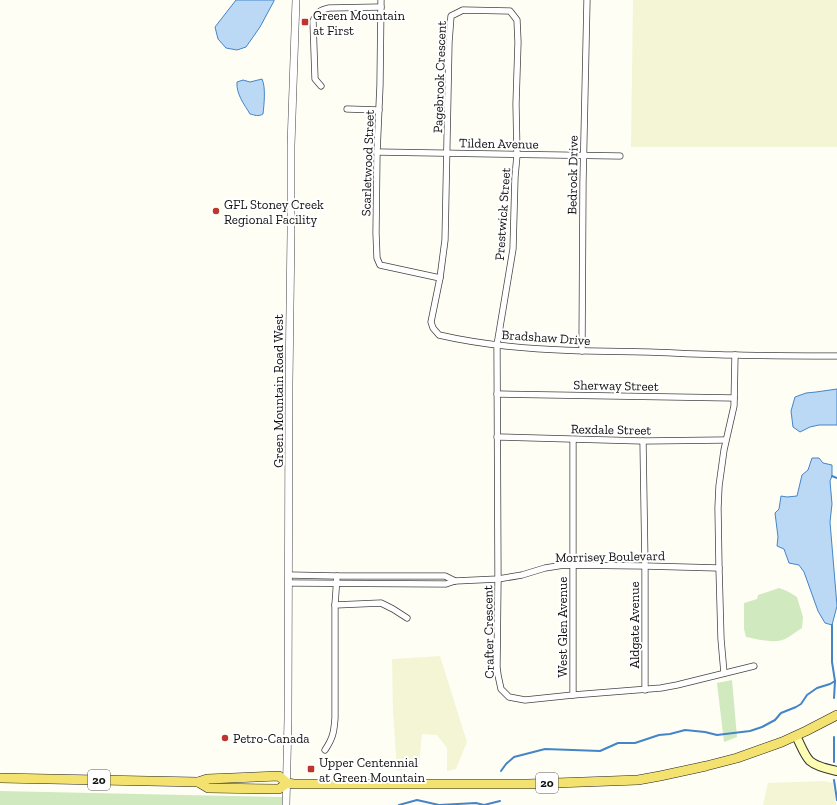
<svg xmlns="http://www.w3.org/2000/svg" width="837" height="805" viewBox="0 0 837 805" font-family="'Zilla Slab',serif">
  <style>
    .farmland { fill: #f4f5d5 }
    .green { fill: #d0e9be }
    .water { fill: #bbd8f5; stroke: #4485c9 }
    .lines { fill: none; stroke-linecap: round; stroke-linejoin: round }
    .stream { stroke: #4485c9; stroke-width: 2 }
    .minor-casing { stroke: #444; stroke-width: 7 }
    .tertiary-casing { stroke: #444; stroke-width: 8 }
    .secondary-casing { stroke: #333; stroke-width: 10 }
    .primary-casing { stroke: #222; stroke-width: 10 }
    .minor { stroke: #fff; stroke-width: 5.5 }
    .tertiary { stroke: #fff; stroke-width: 7 }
    .secondary { stroke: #fcfcb2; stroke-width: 8 }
    .primary { stroke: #f4e270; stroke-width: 9 }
    .poi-dot { fill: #bd352c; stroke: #fff; stroke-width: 1.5 }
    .labels { text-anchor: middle; stroke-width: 4; stroke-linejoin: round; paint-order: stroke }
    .shield { fill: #fff; stroke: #585858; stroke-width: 1 }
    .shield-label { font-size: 12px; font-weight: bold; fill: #111 }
    .poi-label { font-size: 13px; fill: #111; stroke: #fff; text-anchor: start }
    .street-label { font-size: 13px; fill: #111; stroke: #fff }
  </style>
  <rect width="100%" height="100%" fill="#fffef5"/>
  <g class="farmland">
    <path d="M633 0H837V147H631Z"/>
    <path d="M440 656 467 742 456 769 447 771V748L437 735 422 734 419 767 397 771 393 712 392 659Z"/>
    <path d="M824 781 833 783 836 805H763L768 783Z"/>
  </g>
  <g class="green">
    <path d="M779 588 787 591 797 597 803 617 802 628C797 631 791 636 785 639 774 644 757 639 746 637L744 629V603L757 599 758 595Z"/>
    <path d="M732 680 737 737 724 742 717 683Z"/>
    <path d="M0 791 283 797 282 805H0Z"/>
  </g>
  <g class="water">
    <path d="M236 0H274V1L260 27 246 47 237 50 226 48 218 39 215 27Z"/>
    <path d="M262 79C266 87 264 105 263 114 258 117 255 115 250 114 244 104 236 94 237 82L243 80 250 82Z"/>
    <path d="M837 389V425H819L810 427 800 432 793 427 791 411 795 397 806 393 816 392Z"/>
    <path d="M812 458H819L823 463 832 465V476L830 481 832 504 830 522 837 606 832 625 825 623 818 611 804 572 799 565 789 563 784 549 777 546 778 537 775 513 779 509 781 496 787 497 797 496 802 475 808 470Z"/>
  </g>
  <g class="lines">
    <g class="stream">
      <path d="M832 476 837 478"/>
      <path d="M832 625V662L835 681 834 698"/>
      <path d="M834 762V737"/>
      <path d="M501 771 506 764 514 757 545 749 600 751 618 743H635L659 735 670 734 685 730 705 732 717 735 750 731 762 727 775 720 781 713 796 707 801 704 807 695 817 688 830 684 835 681"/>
      <path d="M834 780 837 800"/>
      <path d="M399 805 417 800 439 805 476 803 484 805"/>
      <path d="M484 805 500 801"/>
    </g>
    <defs>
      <g id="minor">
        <path d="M381 0 380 85 377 152 376 233 377 258 380 265 440 278"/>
        <path d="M321 86 315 79 313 21C317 12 320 10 329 8L381 7"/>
        <path d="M347 109 379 110"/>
        <path d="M377 152 620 156"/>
        <path d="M582 351 583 182 587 0"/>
        <path d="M497 394 734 398"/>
        <path d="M497 437 643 441 725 440"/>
        <path d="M643 441 645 566V690"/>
        <path d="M289 575 337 576H445L455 581"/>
        <path d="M289 583 446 584 455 581 498 579 522 575 545 568 564 565 645 566 719 568"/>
        <path d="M335 605 381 603 393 609 407 618"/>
        <path d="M754 666 677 685 661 688 573 695 525 700 509 697 501 689 498 675 497 667 498 579 497 345 513 249 515 177 517 155 516 104 518 42 517 20 510 11 463 10 451 16 449 42 445 240 440 278 431 322 433 328 439 335C508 351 579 351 648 352 678 353 707 355 737 355 770 356 804 356 837 356"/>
        <path d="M724 673 721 639 719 568 718 508 719 486 724 450 734 406 735 355"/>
        <path d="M573 695V440"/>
        <path d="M325 750C333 738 334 732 335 718V605L337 576"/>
      </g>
      <path id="tertiary" d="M286 805 288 719 289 383 291 232V145L296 0"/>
      <path id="secondary" d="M796 736C800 743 804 755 810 761 817 767 828 769 837 771"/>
      <g id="primary">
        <path d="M0 778 198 782 207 779 279 776 287 783 294 784H528L638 780 660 776 706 766 737 758 782 742 806 731 837 715"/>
        <path d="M198 782 208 788 279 789 287 783"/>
      </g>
    </defs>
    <use href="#minor" class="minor-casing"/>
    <use href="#tertiary" class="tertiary-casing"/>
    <use href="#secondary" class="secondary-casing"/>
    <use href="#primary" class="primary-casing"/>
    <use href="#minor" class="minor"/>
    <use href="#tertiary" class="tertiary"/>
    <use href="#secondary" class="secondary"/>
    <use href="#primary" class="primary"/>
  </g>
  <g class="poi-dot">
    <rect x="301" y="18" width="8" height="8" rx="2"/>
    <circle cx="216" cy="211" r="4"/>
    <circle cx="225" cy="738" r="4"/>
    <rect x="307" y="765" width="8" height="8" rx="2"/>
  </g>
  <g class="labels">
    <g class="shield">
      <rect x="88" y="770" width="22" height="20" rx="3"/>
      <rect x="536" y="773" width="22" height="20" rx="3"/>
    </g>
    <g class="shield-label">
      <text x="99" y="784">20</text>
      <text x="547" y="787">20</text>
    </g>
    <g class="poi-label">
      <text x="313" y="20">Green Mountain<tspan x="313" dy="15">at First</tspan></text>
      <text x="224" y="209">GFL Stoney Creek<tspan x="224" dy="15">Regional Facility</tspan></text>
      <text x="233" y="743">Petro-Canada</text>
      <text x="319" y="767">Upper Centennial<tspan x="319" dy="15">at Green Mountain</tspan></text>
    </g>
    <g class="street-label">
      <text transform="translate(439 77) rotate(-88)" y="5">Pagebrook Crescent</text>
      <text transform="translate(499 143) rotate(1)" y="5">Tilden Avenue</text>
      <text transform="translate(367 163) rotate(-88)" y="5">Scarletwood Street</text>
      <text transform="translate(572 175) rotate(-89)" y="5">Bedrock Drive</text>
      <text transform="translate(502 214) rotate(-86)" y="5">Prestwick Street</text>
      <text transform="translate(546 337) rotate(4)" y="5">Bradshaw Drive</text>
      <text transform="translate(616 385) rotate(1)" y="5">Sherway Street</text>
      <text transform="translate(278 391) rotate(-90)" y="5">Green Mountain Road West</text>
      <text transform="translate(611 429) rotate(1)" y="5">Rexdale Street</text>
      <text transform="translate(610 556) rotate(-1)" y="5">Morrisey Boulevard</text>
      <text transform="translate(634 625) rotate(-90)" y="5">Aldgate Avenue</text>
      <text transform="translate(562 627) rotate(-90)" y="5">West Glen Avenue</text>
      <text transform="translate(488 632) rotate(-91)" y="5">Crafter Crescent</text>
    </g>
  </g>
</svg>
